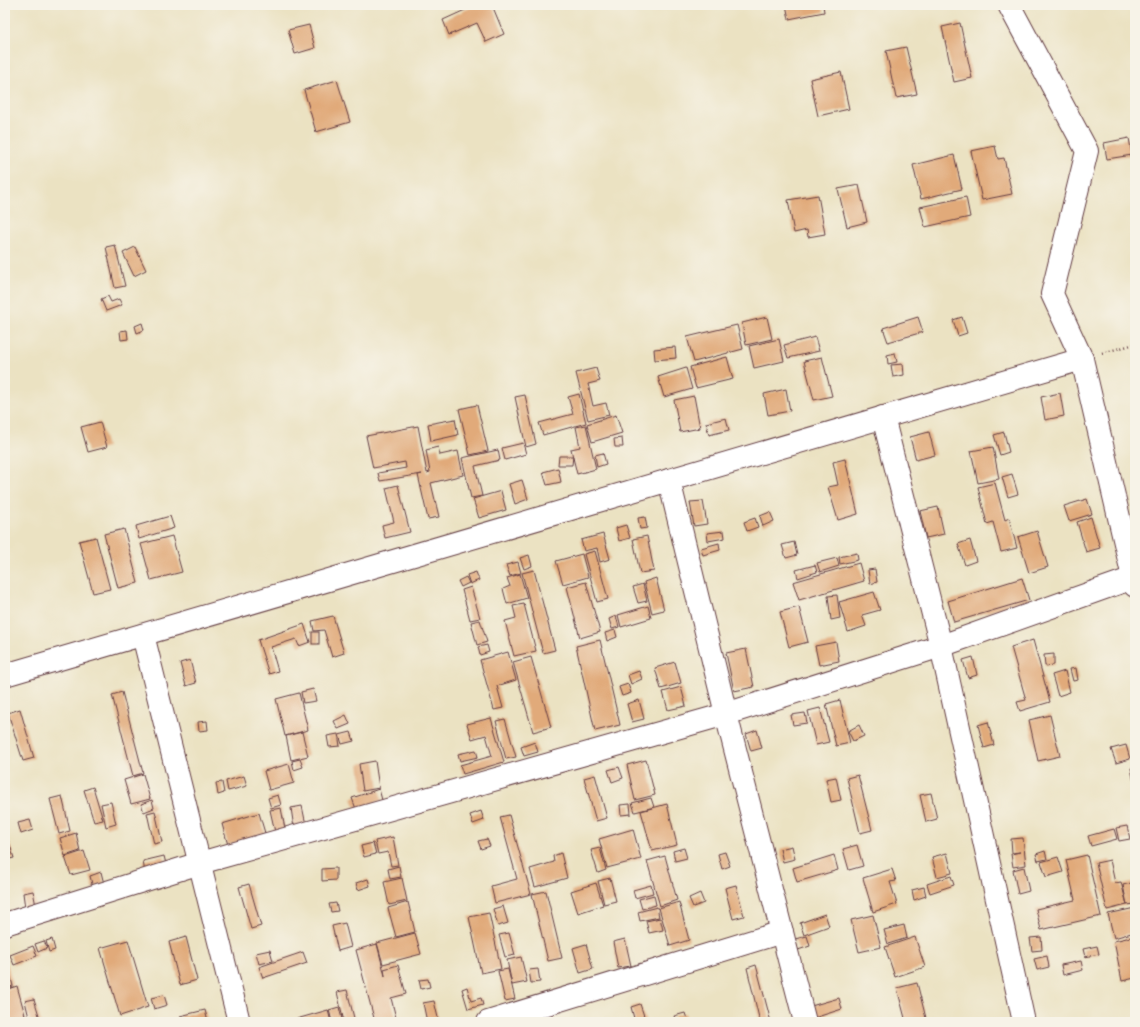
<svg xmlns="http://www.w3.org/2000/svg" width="1140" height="1027" viewBox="0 0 1140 1027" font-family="'Patrick Hand',sans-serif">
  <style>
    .building { fill: #e1aa7a }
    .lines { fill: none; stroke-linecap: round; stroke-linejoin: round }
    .street-casing { stroke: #623c42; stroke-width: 24 }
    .path { stroke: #623c42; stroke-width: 2.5; stroke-dasharray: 1 3; stroke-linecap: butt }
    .street { stroke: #fff; stroke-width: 22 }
  </style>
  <rect width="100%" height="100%" fill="#f7f3e8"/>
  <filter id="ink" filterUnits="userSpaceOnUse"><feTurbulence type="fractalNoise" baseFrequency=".025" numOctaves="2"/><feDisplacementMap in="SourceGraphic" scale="8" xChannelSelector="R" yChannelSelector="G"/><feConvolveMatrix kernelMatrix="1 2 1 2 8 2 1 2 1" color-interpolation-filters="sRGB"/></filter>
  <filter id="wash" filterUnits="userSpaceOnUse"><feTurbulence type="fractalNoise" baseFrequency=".012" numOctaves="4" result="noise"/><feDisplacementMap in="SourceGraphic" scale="16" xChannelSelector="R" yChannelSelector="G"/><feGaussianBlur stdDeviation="0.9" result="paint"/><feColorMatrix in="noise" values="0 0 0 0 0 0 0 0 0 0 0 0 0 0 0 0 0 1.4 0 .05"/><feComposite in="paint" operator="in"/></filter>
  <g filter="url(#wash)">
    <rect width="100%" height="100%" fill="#ebe2c2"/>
    <g id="blocks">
      <g class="building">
        <path d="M476 5H492L504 34 486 42 477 23 449 35 443 20Z"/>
        <path d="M786 5H823L824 12 789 19Z"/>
        <path d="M960 23 972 78 954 82 942 27Z"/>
        <path d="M309 25 315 48 295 54 288 30Z"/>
        <path d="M906 47 917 94 896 98 886 51Z"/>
        <path d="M841 72 849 109 818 116 810 79Z"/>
        <path d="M337 80 350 122 316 132 304 90Z"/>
        <path d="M1129 138 1132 155 1107 159 1104 143Z"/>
        <path d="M995 146 998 159 1004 158 1012 194 982 200 971 151Z"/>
        <path d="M954 155 962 189 921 199 913 165Z"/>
        <path d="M859 185 867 222 847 227 838 189Z"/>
        <path d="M818 195 825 234 808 237 807 230 794 233 788 200Z"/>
        <path d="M966 197 970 217 925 227 920 207Z"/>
        <path d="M115 245 125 286 115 288 106 247Z"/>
        <path d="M135 247 146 270 134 276 123 253Z"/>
        <path d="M108 296 111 302 119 299 122 305 106 311 101 299Z"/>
        <path d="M767 317 772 339 746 345 742 323Z"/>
        <path d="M918 317 923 332 888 342 883 328Z"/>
        <path d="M962 317 967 333 958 336 953 320Z"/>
        <path d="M142 323 144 330 137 333 135 326Z"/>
        <path d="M737 325 743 349 694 362 687 337Z"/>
        <path d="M127 330 128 339 121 340 120 331Z"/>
        <path d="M815 337 819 351 788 358 784 345Z"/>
        <path d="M779 339 784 361 754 368 749 346Z"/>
        <path d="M675 347 676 358 655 360 654 349Z"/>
        <path d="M895 353 897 362 888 364 887 355Z"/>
        <path d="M727 357 733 379 696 388 690 367Z"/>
        <path d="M822 357 832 396 814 400 804 361Z"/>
        <path d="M903 364 904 375 893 377 891 365Z"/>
        <path d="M596 368 600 381 588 384 593 406 606 403 609 415 588 420 576 373Z"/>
        <path d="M686 368 692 389 664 397 658 377Z"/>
        <path d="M786 389 790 411 768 415 764 394Z"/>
        <path d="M1060 393 1064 416 1045 420 1041 397Z"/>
        <path d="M579 394 586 423 543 435 539 423 573 414 568 397Z"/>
        <path d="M525 395 536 444 526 447 515 397Z"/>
        <path d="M694 396 700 428 680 432 674 400Z"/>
        <path d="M477 405 488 451 470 455 459 409Z"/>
        <path d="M616 415 622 433 592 442 587 424Z"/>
        <path d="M726 418 729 430 709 435 706 423Z"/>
        <path d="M455 419 458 435 431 441 428 424Z"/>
        <path d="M100 422 107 447 88 452 81 427Z"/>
        <path d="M586 425 596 469 577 474 571 449 580 447 576 427Z"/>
        <path d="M418 426 427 473 430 472 426 450 438 447 440 455 458 451 463 475 431 483 439 517 428 519 418 475 422 474 380 481 378 473 406 468 405 462 373 468 366 436Z"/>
        <path d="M929 432 935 455 916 460 910 437Z"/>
        <path d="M1004 432 1009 452 1000 455 994 435Z"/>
        <path d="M622 438 623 447H615L614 439Z"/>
        <path d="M523 443 526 454 505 460 502 448Z"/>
        <path d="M993 447 999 479 978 483 971 451Z"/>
        <path d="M498 450 500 460 475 466 482 496 471 498 462 458Z"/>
        <path d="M603 453 606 464 597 467 595 455Z"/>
        <path d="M559 456H573L572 465H558Z"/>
        <path d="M845 459 858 514 838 520 828 487 838 485 833 462Z"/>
        <path d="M558 468 561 482 547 485 543 472Z"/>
        <path d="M1012 474 1018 494 1008 497 1002 477Z"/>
        <path d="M522 480 528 499 515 504 509 484Z"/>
        <path d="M995 483 1005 520 1009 518 1017 548 1001 552 993 522 987 524 978 487Z"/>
        <path d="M398 485 410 532 385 538 382 525 394 522 386 488Z"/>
        <path d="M501 491 506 510 479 518 473 499Z"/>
        <path d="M1087 499 1092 514 1069 521 1064 506Z"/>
        <path d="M703 501 707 524 694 526 690 502Z"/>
        <path d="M938 507 944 534 926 538 920 511Z"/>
        <path d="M770 512 774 521 763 526 760 516Z"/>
        <path d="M170 516 174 528 139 539 136 526Z"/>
        <path d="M645 517 647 528 640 529 638 518Z"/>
        <path d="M1091 517 1100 548 1086 552 1077 522Z"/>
        <path d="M755 518 758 527 747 531 744 522Z"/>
        <path d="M626 525 630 538 619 541 616 528Z"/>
        <path d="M124 529 138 583 118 588 104 534Z"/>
        <path d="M724 531 725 538 708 541 707 533Z"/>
        <path d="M1037 531 1048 567 1029 573 1018 537Z"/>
        <path d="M603 534 610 559 600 562 597 548 584 551 581 540Z"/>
        <path d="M172 536 182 572 151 580 141 544Z"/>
        <path d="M647 536 654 571 640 573 633 539Z"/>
        <path d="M96 537 110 589 93 593 79 541Z"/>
        <path d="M970 540 976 561 965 565 958 544Z"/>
        <path d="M794 542 797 555 786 558 782 545Z"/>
        <path d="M719 543 720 550 703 555 701 548Z"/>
        <path d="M595 551 608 599 597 602 584 554Z"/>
        <path d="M857 553 858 560 840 564 839 557Z"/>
        <path d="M582 554 588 577 563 584 556 561Z"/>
        <path d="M529 555 532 566 524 569 520 558Z"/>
        <path d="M837 558 839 566 820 572 817 563Z"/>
        <path d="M518 562 521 573 510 576 506 565Z"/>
        <path d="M859 563 864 581 799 600 793 582Z"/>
        <path d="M815 565 817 572 798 578 796 570Z"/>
        <path d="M875 569 877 582 870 584 868 570Z"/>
        <path d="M534 570 555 650 543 653 522 573Z"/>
        <path d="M476 572 479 580 470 584 467 575Z"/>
        <path d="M520 574 527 598 507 604 503 589 510 586 507 578Z"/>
        <path d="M466 577 469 583 461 587 458 581Z"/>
        <path d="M656 578 664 610 652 613 644 582Z"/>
        <path d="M1022 578 1029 600 954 622 948 601Z"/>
        <path d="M586 582 600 632 580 638 567 587Z"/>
        <path d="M643 584 647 601 638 603 633 587Z"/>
        <path d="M471 587 480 618 470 620 462 590Z"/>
        <path d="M874 592 880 610 862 615 866 626 848 632 839 602Z"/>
        <path d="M837 595 840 618 831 620 828 596Z"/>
        <path d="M524 604 536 651 514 656 505 621 516 618 513 606Z"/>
        <path d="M648 606 651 618 621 627 618 615Z"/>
        <path d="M799 607 808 642 789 647 780 612Z"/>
        <path d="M333 616 344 653 332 657 324 630 314 631 312 621Z"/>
        <path d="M616 616 619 627 612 629 609 619Z"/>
        <path d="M480 620 487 642 477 645 471 622Z"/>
        <path d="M304 624 310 642 299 646 296 639 271 647 278 671 269 674 258 640Z"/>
        <path d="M615 630 617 637 607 641 605 633Z"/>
        <rect x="312" y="632" width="7" height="12"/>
        <path d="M600 640 620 725 595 731 576 646Z"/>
        <path d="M1033 640 1050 702 1020 711 1017 702 1026 700 1011 647Z"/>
        <path d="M836 642 839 661 819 665 815 646Z"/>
        <path d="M487 645 489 652 480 655 478 647Z"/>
        <path d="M746 649 754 687 734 691 726 653Z"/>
        <path d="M508 652 516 680 497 686 503 708 494 710 480 660Z"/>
        <path d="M1054 654V665L1045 666 1044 655Z"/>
        <path d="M531 657 551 727 533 732 513 662Z"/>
        <path d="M973 657 977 675 968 678 963 660Z"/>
        <path d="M190 660 196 683 186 686 180 663Z"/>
        <path d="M675 662 681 683 661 689 655 668Z"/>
        <path d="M1076 668 1078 680 1073 681 1070 669Z"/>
        <path d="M639 671 642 679 631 684 628 675Z"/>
        <path d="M1065 671 1070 692 1058 696 1052 675Z"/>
        <path d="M628 684 631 693 622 696 619 687Z"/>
        <path d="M681 687 686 706 668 710 663 692Z"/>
        <path d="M313 689 316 701 303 703 301 692Z"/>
        <path d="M122 692 143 773 133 776 112 695Z"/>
        <path d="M299 693 308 730 285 736 276 699Z"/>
        <path d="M639 700 644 719 632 722 627 704Z"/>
        <path d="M840 700 850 743 836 746 826 704Z"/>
        <path d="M820 708 829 742 816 745 808 711Z"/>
        <path d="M20 709 34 758 23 761 8 713Z"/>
        <path d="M805 713 807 723 793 725 791 715Z"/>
        <path d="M346 715 350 724 338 729 334 721Z"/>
        <path d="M1050 715 1060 756 1038 761 1029 720Z"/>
        <path d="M491 718 504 762 463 774 460 765 492 756 486 735 472 739 467 724Z"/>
        <path d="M505 719 516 757 506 759 496 721Z"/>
        <path d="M207 721 208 730 199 731 198 722Z"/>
        <path d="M988 722 994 745 984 748 978 725Z"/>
        <path d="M859 725 864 736 853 741 848 731Z"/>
        <path d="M757 730 762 748 751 751 746 734Z"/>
        <path d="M302 732 308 756 291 760 286 736Z"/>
        <path d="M351 732 354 741 342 744 339 735Z"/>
        <path d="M338 734 340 746 329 747 327 736Z"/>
        <path d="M535 742 538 752 524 756 521 747Z"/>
        <path d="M1126 745 1130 759 1116 763 1111 749Z"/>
        <path d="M476 750 478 757 460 761 458 754Z"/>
        <path d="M300 759 303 767 294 770 292 761Z"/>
        <path d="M646 760 655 795 635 800 627 765Z"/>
        <path d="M375 761 379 788 363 791 359 764Z"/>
        <path d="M289 764 294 783 269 790 264 771Z"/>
        <path d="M619 767 623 778 612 782 608 770Z"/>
        <path d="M1135 767V783H1134L1131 768Z"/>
        <path d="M143 774 150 799 131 804 124 780Z"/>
        <path d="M595 775 607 818 596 821 584 778Z"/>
        <path d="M858 775 872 830 860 833 847 778Z"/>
        <path d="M244 776 247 786 228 791 226 781Z"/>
        <path d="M836 777 841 800 831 802 826 779Z"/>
        <path d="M222 782 224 793 218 795 216 783Z"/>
        <path d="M93 787 103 820 94 822 84 790Z"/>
        <path d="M379 789 382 800 356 809 352 798Z"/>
        <path d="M931 793 937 819 926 822 920 795Z"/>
        <path d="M278 795 281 805 271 808 268 798Z"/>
        <path d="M62 796 70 831 59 834 50 799Z"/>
        <path d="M651 798 654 807 635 812 632 803Z"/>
        <path d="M152 800 154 808 144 812 141 804Z"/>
        <path d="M111 802 116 824 106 827 101 804Z"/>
        <path d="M630 804 631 814 621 815 620 805Z"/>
        <path d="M667 804 677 845 652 851 641 811Z"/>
        <path d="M302 806 306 825 294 828 291 808Z"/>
        <path d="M281 808 285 829 275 832 270 810Z"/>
        <path d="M155 811 162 842 154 844 147 813Z"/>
        <path d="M481 811 484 820 473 824 470 815Z"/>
        <path d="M259 813 265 833 228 845 222 824Z"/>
        <path d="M509 815 531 894 495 903 491 886 517 879 500 817Z"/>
        <path d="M30 820 33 830 21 834 18 823Z"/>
        <path d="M1127 826 1130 839 1119 841 1116 828Z"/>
        <path d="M633 829 641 859 607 868 599 839Z"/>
        <path d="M1114 829 1117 839 1091 846 1088 836Z"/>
        <path d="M5 830 14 858 5 860Z"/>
        <path d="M76 833 80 851 65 856 60 838Z"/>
        <path d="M393 837 398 865 391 866 388 852 378 854 375 841Z"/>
        <path d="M1023 838 1026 865 1013 867 1011 854 1020 852 1012 853 1011 839Z"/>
        <path d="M487 839 490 846 481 849 478 841Z"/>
        <path d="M373 843 376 854 364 857 361 846Z"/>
        <path d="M857 845 863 866 849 870 843 849Z"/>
        <path d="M792 846 795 859 783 862 780 849Z"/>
        <path d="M600 848 606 870 598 873 591 850Z"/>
        <path d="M684 848 687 858 675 861 673 851Z"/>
        <path d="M84 851 90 870 71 875 65 857Z"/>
        <path d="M1045 851 1047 859 1038 861 1036 854Z"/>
        <path d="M725 852 730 866 722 869 718 854Z"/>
        <path d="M561 853 567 878 535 887 530 869 554 862 553 856Z"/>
        <path d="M947 853 952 873 937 877 932 857Z"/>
        <path d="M834 855 838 870 797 882 793 868Z"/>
        <path d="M1087 855 1101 916 1041 930 1036 909 1075 900 1066 860Z"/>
        <path d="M164 856 167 868 145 873 143 861Z"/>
        <path d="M665 856 677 900 660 906 647 861Z"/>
        <path d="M1058 857 1063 872 1046 877 1041 862Z"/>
        <path d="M1110 860 1115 883 1121 882 1127 905 1107 910 1096 863Z"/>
        <path d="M399 866 401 877 390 879 388 869Z"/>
        <path d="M1024 867 1029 891 1018 894 1013 870Z"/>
        <path d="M336 868V880L322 881V869Z"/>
        <path d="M892 869 896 881 890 882 897 904 873 912 863 878Z"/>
        <path d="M101 872 104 884 93 888 90 876Z"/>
        <path d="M951 876 954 885 930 893 927 884Z"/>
        <path d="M402 878 407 901 389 905 384 882Z"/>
        <path d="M610 878 616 901 604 904 598 881Z"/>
        <path d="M368 879 370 886 358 890 356 883Z"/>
        <path d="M1135 882V904L1127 905 1123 885Z"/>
        <path d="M596 883 603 905 578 913 571 891Z"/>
        <path d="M249 884 261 926 251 929 239 887Z"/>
        <path d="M651 885 653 893 635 898 633 890Z"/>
        <path d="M736 885 744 916 733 919 725 888Z"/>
        <path d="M924 887 926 896 914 900 912 890Z"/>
        <path d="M33 891 36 906 25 908 23 893Z"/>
        <path d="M546 891 562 958 548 961 532 894Z"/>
        <path d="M700 893 704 903 693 907 689 898Z"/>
        <path d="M654 895 656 905 642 909 639 899Z"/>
        <path d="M408 902 415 932 396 937 388 908Z"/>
        <path d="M679 902 689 940 670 946 659 908Z"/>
        <path d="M336 903 338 911 331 912 329 904Z"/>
        <path d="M503 906 508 923 498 926 493 909Z"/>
        <path d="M657 907 659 917 640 921 638 912Z"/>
        <path d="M1135 908V932L1114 938 1108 914Z"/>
        <path d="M489 913 501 969 481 973 469 917Z"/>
        <path d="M825 914 829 926 804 935 800 923Z"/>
        <path d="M873 915 881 947 859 952 851 920Z"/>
        <path d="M660 918 663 930 649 933 646 921Z"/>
        <path d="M345 923 351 947 338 951 332 926Z"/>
        <path d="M904 925 907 938 888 944 884 930Z"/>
        <path d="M415 933 421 954 383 964 377 943Z"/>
        <path d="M509 933 515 955 505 957 499 935Z"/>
        <path d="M807 936 810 946 798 950 795 939Z"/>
        <path d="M1135 936V978L1122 981 1114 941Z"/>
        <path d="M186 937 197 980 180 985 169 942Z"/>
        <path d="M915 937 925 967 895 977 885 947Z"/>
        <path d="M1041 937 1042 950 1032 951 1030 938Z"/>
        <path d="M52 939 55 950 49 952 46 941Z"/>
        <path d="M625 939 631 966 618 968 613 942Z"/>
        <path d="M128 940 148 1007 120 1016 100 948Z"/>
        <path d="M44 941 47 948 38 952 35 944Z"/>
        <path d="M377 944 385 976 384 969 398 965 406 994 391 998 397 1022H375L356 950Z"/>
        <path d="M586 944 593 969 580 973 573 948Z"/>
        <path d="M33 946 37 956 14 965 10 955Z"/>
        <path d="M1097 946 1099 954 1085 957 1083 949Z"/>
        <path d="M270 950 273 961 259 964 256 953Z"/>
        <path d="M303 952 307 963 263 978 259 967Z"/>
        <path d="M5 956 13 986 5 989Z"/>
        <path d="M1047 956 1049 967 1037 970 1034 959Z"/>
        <path d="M521 957 527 982 512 985 507 960Z"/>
        <path d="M1081 961 1083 970 1063 975 1061 965Z"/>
        <path d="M756 965 771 1022H760L747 968Z"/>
        <path d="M508 969 515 999 505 1001 498 971Z"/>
        <path d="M538 969 540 982 531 983 529 970Z"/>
        <path d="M428 979 430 987 421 989 419 980Z"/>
        <path d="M917 983 927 1022H906L897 988Z"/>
        <path d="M17 986 27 1022H7L5 1013V990Z"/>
        <path d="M467 987 471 1001 481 998 483 1005 468 1009 462 989Z"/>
        <path d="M347 990 355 1022H344L337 992Z"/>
        <path d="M164 995 167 1005 154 1009 151 998Z"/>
        <path d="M839 998 842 1009 814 1018 811 1006Z"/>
        <path d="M34 999 41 1022H30L25 1001Z"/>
        <path d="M434 1001 439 1022H427L423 1003Z"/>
        <path d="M640 1004 646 1022H635L631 1007Z"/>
        <path d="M339 1007 342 1019 332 1022 329 1010Z"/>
        <path d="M205 1010 208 1022H182L180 1016Z"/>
        <path d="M328 1010 331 1022H286Z"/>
        <path d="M685 1013 688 1022H676L674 1016Z"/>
      </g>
    </g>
  </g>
  <g filter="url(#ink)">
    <use href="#blocks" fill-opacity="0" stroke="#623c42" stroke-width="1"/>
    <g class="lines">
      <defs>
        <g id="street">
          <path d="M1009 5 1087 151 1052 294 1082 359 1135 586"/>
          <path d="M883 417 941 646 1024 1022"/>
          <path d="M669 480 726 714 805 1022"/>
          <path d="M143 635 239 1022"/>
          <path d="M5 675 1082 359"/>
          <path d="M5 924 200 863 726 714 941 646 1133 578"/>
          <path d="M488 1022 782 932"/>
        </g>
      </defs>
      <use href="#street" class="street-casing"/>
      <path class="path" d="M1102 353 1135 344"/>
      <use href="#street" class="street"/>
    </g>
  </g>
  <rect width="1140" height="1027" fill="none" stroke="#f7f3e8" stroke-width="20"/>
</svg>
